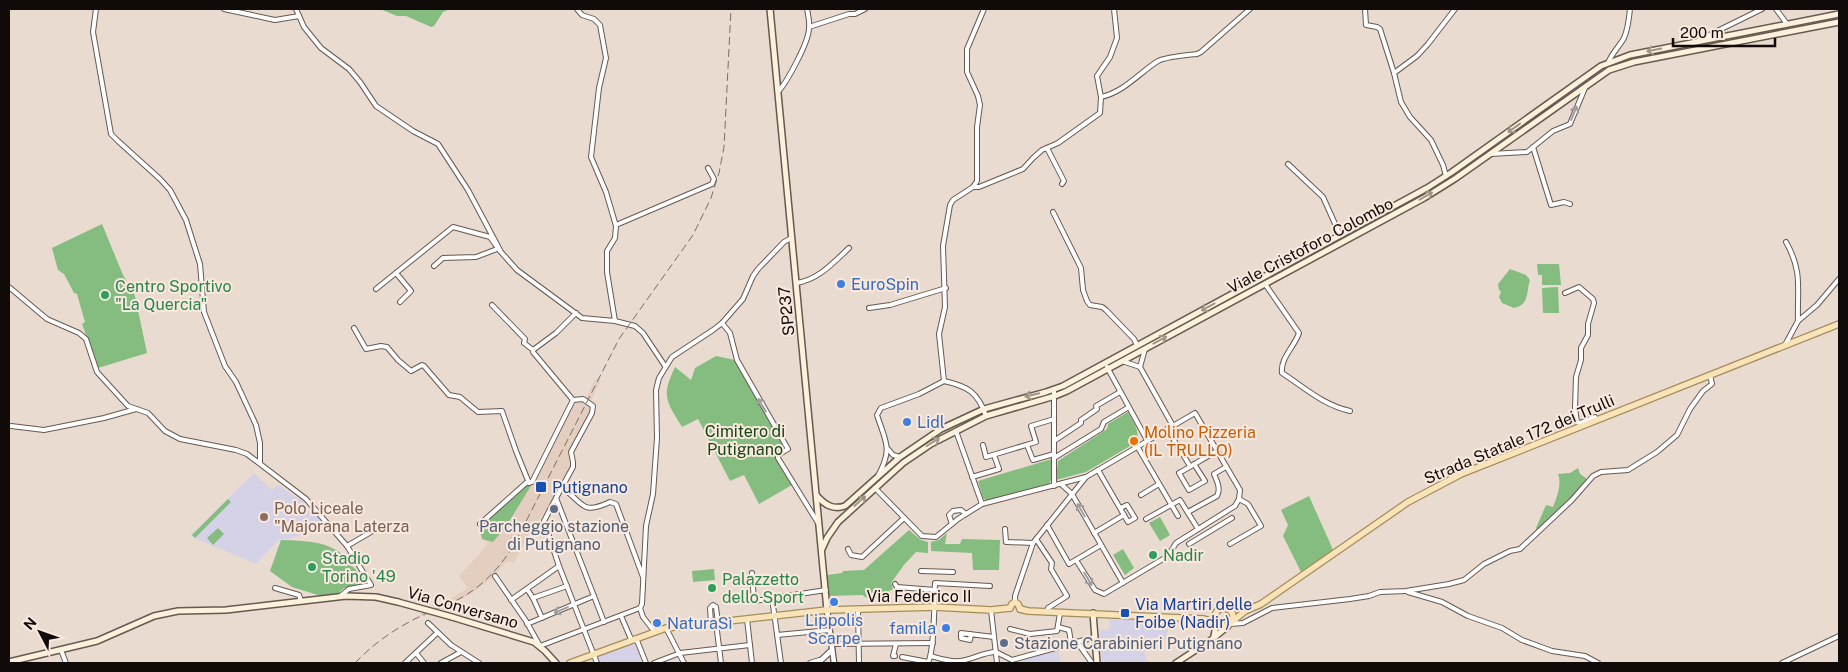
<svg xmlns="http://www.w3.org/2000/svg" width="1848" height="672" viewBox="0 0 1848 672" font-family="'Public Sans',sans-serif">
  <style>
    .built { fill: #e4cec0 }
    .education { fill: #d5d1e7 }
    .green { fill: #84bd7f }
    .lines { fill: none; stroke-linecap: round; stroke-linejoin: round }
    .minor-casing { stroke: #665951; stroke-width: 6 }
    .tertiary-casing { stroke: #665951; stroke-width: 7 }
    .secondary-casing { stroke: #665951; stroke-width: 8 }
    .primary-casing { stroke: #a58c5b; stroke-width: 8 }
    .minor { stroke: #fff; stroke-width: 4 }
    .tertiary { stroke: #fff; stroke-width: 4.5 }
    .secondary { stroke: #fcf1db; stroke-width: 5 }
    .primary { stroke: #f9e3b8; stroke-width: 5.5 }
    .rail { stroke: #776e67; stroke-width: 1; stroke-dasharray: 8 4; stroke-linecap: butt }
    .secondary-bridge-casing { stroke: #665951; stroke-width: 8; stroke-linecap: butt }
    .secondary-bridge { stroke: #fcf1db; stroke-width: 5 }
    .oneway { stroke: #9e9587 }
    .oneway2 { stroke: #9f9d9c }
    .shop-dot { fill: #3f7fe0; stroke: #f8e8de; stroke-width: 2 }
    .leisure-dot { fill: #2e9e5b; stroke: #f8e8de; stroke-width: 2 }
    .food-dot { fill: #e8710a; stroke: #f8e8de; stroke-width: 2 }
    .transit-dot { fill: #1a4fb4; stroke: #f8e8de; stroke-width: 2 }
    .service-dot { fill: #5c6f8a; stroke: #f8e8de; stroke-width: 2 }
    .education-dot { fill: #8d6e63; stroke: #f8e8de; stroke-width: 2 }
    .labels { text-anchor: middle; stroke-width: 4; stroke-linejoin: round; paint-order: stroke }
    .street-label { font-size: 16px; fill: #100b08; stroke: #f8e8de }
    .shop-label { font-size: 16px; fill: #366cbe; stroke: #f8e8de; text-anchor: start }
    .leisure-label { font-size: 16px; fill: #27864d; stroke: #f8e8de; text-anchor: start }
    .park-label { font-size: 16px; fill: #164413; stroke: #f8e8de }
    .food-label { font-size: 16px; fill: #c56008; stroke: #f8e8de; text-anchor: start }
    .transit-label { font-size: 16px; fill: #164399; stroke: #f8e8de; text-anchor: start }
    .education-label { font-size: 16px; fill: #785e54; stroke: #f8e8de; text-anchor: start }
    .service-label { font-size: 16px; fill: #4e5e75; stroke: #f8e8de }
  </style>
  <rect width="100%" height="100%" fill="#eadbd1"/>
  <path class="built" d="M599 377 600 382 589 405 590 412 568 456 571 459V465L548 512 545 510 536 525 543 526 538 535 530 532 514 563 509 561 507 563H505L492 578 471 594 425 616H420L421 612 455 596 468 588 459 576 488 544 480 534 479 526 527 486 533 484 575 403 583 402 585 400 595 380Z"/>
  <g class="education">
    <path d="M254 473 272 490 278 485 309 506 308 510 311 513 315 512 326 525 289 539H280L256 564 190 536Z"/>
    <path d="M1110 619 1149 621 1170 623 1166 638 1144 652 1148 663H1102L1100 630H1109Z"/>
    <path d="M634 642 642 663H600L597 657Z"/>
    <path d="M1057 649 1061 663H1015Z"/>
  </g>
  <g class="green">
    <path d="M380 9H450L443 12 434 26 431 27 406 16H397Z"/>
    <path d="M102 224 123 275 135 296 147 353 98 368 82 324 85 322 77 294 74 293 64 274 58 270 52 248Z"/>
    <path d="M1537 264H1559L1561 285H1542V275H1538Z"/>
    <path d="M1510 269 1526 275 1530 280C1526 291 1530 305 1514 308L1502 303 1499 297 1501 292 1499 290 1498 284Z"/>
    <path d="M1558 287 1559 313H1543L1542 288Z"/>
    <path d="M716 356 735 360 786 448 774 455 792 485 759 504 744 475 730 481 698 419 682 427C666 400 661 397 675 367L691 380 695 368Z"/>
    <path d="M1128 412C1133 422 1142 432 1135 443L1086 472 1056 480 1058 461 1107 429 1108 424Z"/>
    <path d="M1052 459 1051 480 1049 484 987 501 983 498 978 481Z"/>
    <path d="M1578 468 1580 474 1586 478V482L1538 531 1536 528 1546 505 1553 507C1557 497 1562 484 1558 474L1570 473Z"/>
    <path d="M532 484 507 525 493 542 482 539 479 527 523 487Z"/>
    <path d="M1309 496 1334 552 1302 574 1283 536 1288 525 1281 510Z"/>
    <path d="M228 499 231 502 195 538 192 535Z"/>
    <path d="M1160 517 1170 535 1160 541 1149 523Z"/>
    <path d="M218 528 224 534 213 545 207 538Z"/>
    <path d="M909 530 921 540 928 542V553L916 552 904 565 891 583 893 589C882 594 876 604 862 595L828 596 827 575 842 573 843 571 864 570Z"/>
    <path d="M947 533 945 544H960L962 539 1000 540 999 570H973L972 553 931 551V542L939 540Z"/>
    <path d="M281 540C300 541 319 540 336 550 342 553 344 557 350 559L349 563 361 575 357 587 344 588 336 595 321 596 292 587 270 571Z"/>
    <path d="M1123 549 1134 568 1125 575 1113 555Z"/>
    <path d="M714 569 715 580 693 582 692 571Z"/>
  </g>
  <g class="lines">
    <defs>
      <g id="minor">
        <path d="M96 9 93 32 111 134 118 141 160 179 170 190 186 220 200 264 204 312 225 366 236 382 256 425 260 443V463"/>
        <path d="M224 9 275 20 299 16"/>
        <path d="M296 9 304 27 321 48 349 69 360 82 376 106 413 131 438 144 468 190 501 252 517 270 582 318 615 321 635 326 643 333 665 366"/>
        <path d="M577 9 582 15 594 19 600 25 606 58 599 88 591 157 606 192 616 226 615 238 607 251V272L615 321"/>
        <path d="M1365 9 1366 25 1377 27 1380 29 1394 73 1401 102 1410 117 1431 140 1443 165 1446 176"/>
        <path d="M1776 9 1787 24"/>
        <path d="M809 27 849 14H855L865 9"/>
        <path d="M1699 40 1762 9"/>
        <path d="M1608 63C1612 53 1619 47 1624 38 1628 29 1629 19 1630 9"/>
        <path d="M1394 73 1417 56 1428 44 1455 9"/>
        <path d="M778 92C787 82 809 42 809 28 810 22 808 15 807 9"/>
        <path d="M1101 97C1124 92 1139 73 1158 61 1165 57 1188 55 1197 54L1201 52 1250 9"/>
        <path d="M1533 147 1551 205 1564 202 1570 204"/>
        <path d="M1047 148 1064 181 1062 184"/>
        <path d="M1490 154 1527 152 1553 131 1570 124 1585 88"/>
        <path d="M1288 164 1323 197 1340 235"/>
        <path d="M973 187 977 181V127L980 105 978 96 967 72V49L984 9"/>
        <path d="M1053 212 1081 268 1083 290 1087 301 1090 305 1102 307 1106 310 1134 339 1137 345"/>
        <path d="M616 225 712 184 714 179 708 168"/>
        <path d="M1786 242C1803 272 1797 289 1798 321"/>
        <path d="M434 266 443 258 476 257 497 249"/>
        <path d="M396 273 411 291 400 302"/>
        <path d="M796 283C818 280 833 263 849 248"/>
        <path d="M1265 284 1299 333C1295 346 1280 358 1282 373 1304 387 1323 405 1350 411"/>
        <path d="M9 287 47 319 79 333 86 339 97 372 128 406 148 413 165 431 180 439 236 450 247 454 306 499 347 546 371 585 349 589 339 597"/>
        <path d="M376 289 453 227 490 237 500 251"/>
        <path d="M1565 293 1579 287 1593 299 1594 303 1588 324V335L1581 348V360L1576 377 1575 408 1577 422 1580 423 1595 417 1597 420"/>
        <path d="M492 305 525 339 524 343 533 350"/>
        <path d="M869 308 890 305 946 288"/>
        <path d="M576 313 556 333 533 350V352L573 400 583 399 593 406 592 413 571 452 573 462V467L556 498 604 622"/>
        <path d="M722 323 730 333 737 360 788 449 778 455V458L818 523"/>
        <path d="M354 328 366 349 381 346 387 347 398 360 411 371 422 365 424 366 449 395 460 397 478 412 502 411 516 451 529 483"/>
        <path d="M1785 345 1798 321 1817 305 1839 279"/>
        <path d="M1122 361 1140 367 1145 349"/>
        <path d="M1107 367 1147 440"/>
        <path d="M1140 367 1173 426"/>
        <path d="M944 381 939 334 945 307 943 246 950 205 953 200 973 187H979L1023 169 1033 158 1042 150 1058 143 1100 113 1101 97 1097 76 1110 57 1117 38 1114 9"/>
        <path d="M1054 390V486"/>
        <path d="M11 426 44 430 104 418 136 409"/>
        <path d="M1167 429 1190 466"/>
        <path d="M956 431 982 504"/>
        <path d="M1054 441 1081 423V420L1097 409 1096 406 1120 392"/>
        <path d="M983 445 986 457 1036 442 1031 426 1054 419"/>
        <path d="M1027 445 1033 460 1054 454"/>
        <path d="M1137 446 1178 516"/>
        <path d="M888 449 893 455 900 457"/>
        <path d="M1054 458 1101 429 1104 422 1129 407"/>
        <path d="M1194 464 1205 481 1189 490 1179 473C1192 466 1204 458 1217 451"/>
        <path d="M1098 470 1128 522 1135 518 1127 505 1120 508"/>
        <path d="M878 476C893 448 886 443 877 415L881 408 919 394 944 381C967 386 978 392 986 416"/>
        <path d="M972 477 999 469 994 455"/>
        <path d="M1061 484 1072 494 1123 583"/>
        <path d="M562 488C584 502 580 516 610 502L616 504 643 577"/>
        <path d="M875 488 922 536 936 537 958 519 982 504 1086 477"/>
        <path d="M1141 495 1159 484"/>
        <path d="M556 498 544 521 559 566 597 663"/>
        <path d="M1188 512 1217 496C1221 489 1217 481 1214 474L1226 467"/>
        <path d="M1146 519 1180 500 1198 529"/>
        <path d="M480 524 526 483 532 482 573 400"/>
        <path d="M952 524 949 515 953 511 961 510 966 514"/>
        <path d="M1047 525 1069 564 1101 545"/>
        <path d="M1005 529 1006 542 1033 543"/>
        <path d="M1094 533 1124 515"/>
        <path d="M1036 539 1052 563 1051 569 1067 596 1048 608 1047 612"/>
        <path d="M1189 544 1232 518"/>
        <path d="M1230 544 1261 526 1248 504 1239 499"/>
        <path d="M347 546 371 532"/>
        <path d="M848 549 851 555 862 557 904 518"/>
        <path d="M921 571 953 572"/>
        <path d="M752 573 754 601 826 590"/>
        <path d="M495 576 526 621 540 646 640 608"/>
        <path d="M895 584 897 587 935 590"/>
        <path d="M275 588 299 595 301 601"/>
        <path d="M527 589 533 598 542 618"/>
        <path d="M1408 592 1442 602 1468 616 1502 628 1522 640 1552 651 1585 656 1598 663"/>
        <path d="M533 598 567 586"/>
        <path d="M772 598 781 663"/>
        <path d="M511 600 559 566"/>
        <path d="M1015 602V596L1033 543 1086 477 1195 413 1240 490 1239 499 1235 506 1176 543 1168 556 1104 594 1095 590 1076 560"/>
        <path d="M858 610 859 663"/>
        <path d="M991 610 997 663"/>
        <path d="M621 616 631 639"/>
        <path d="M747 619 752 663"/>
        <path d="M428 623 451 645 479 663"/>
        <path d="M711 623 710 608 713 605 716 607 718 623"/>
        <path d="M716 623 721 663"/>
        <path d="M527 624 594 596"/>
        <path d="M1230 624 1243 623 1272 608 1350 599 1369 596 1380 592 1406 591 1449 584 1464 580 1484 564 1510 551 1520 549 1572 500 1593 476 1601 472 1628 470 1657 452 1677 435 1690 409 1703 391 1712 384 1710 375"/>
        <path d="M1058 627 1069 630 1071 643"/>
        <path d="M666 628 684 663"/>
        <path d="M1010 629 1030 634 1057 631 1060 613"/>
        <path d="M654 631 643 617 640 608 642 604 646 526 653 494 657 438 656 390 659 378 672 357 713 330 722 323 743 299 753 276 758 269 784 242 791 238"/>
        <path d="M971 634 970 640 961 638V633L994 637"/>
        <path d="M777 635 830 630"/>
        <path d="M636 638 646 663"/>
        <path d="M1077 642 1092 663"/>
        <path d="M832 644 933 643"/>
        <path d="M61 650 66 663"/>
        <path d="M996 652 1012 660 1095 637"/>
        <path d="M416 653 424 663"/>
        <path d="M895 656H893L896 644"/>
        <path d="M931 656C941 659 950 662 960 661 972 660 983 652 996 652"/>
        <path d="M902 657 928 662"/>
        <path d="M405 663 437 633"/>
        <path d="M441 663 461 652"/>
        <path d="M654 663 680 653 750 645"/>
        <path d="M810 663 819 660"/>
        <path d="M928 663C935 648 934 603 935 583L990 586"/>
        <path d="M1782 663 1839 636"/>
      </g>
      <g id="tertiary">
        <path d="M827 610 834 663"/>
        <path d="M818 663 832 650"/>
      </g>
      <g id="secondary">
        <path d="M770 9 827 610"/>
        <path d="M817 496C825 505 833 510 845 506L900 457 941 429 984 409 1046 392 1063 386 1427 188 1452 172 1601 66 1630 55 1839 14"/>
        <path d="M822 549 827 538 838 522 903 463 931 444 986 416 1055 396 1067 391 1424 198 1456 178 1609 70 1634 62 1839 22"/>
        <path d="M1093 613 1097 663"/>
        <path d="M452 617 534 642 545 651 556 663"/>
        <path d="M1214 636 1216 626"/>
        <path d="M9 662 97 641 154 616 178 611 226 610 346 596 376 597 398 602"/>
        <path d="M1176 663 1211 640 1228 626"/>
      </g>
      <g id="primary">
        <path d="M1010 608 1012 604 1015 602 1018 604 1020 609"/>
        <circle cx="1224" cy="617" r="9"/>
        <path d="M1020 609 1028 611 1204 619 1219 624"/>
        <path d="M1228 609 1249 607"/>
        <path d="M1233 621 1245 611 1261 604 1408 502 1461 474 1839 324"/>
        <path d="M570 663 666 628 827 610 934 607 991 610 1010 608"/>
      </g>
    </defs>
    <use href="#minor" class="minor-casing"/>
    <use href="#tertiary" class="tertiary-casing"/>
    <use href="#secondary" class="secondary-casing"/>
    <use href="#primary" class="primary-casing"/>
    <use href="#minor" class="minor"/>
    <use href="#tertiary" class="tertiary"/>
    <use href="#secondary" class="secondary"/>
    <use href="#primary" class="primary"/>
    <path class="rail" d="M355 663C376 641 399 626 427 613 442 607 458 601 472 591 489 579 504 562 515 543L619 339 693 235 711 198 719 173 724 147 731 9"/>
    <defs>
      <path id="secondary-bridge" d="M398 602 452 617"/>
    </defs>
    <use href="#secondary-bridge" class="secondary-bridge-casing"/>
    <use href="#secondary-bridge" class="secondary-bridge"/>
  </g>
  <defs><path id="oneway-shaft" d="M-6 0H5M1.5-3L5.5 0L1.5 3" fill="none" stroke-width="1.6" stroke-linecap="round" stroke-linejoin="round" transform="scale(1.25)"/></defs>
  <g class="oneway">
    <use href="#oneway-shaft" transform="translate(1654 50) rotate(169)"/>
    <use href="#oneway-shaft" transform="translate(1514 128) rotate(144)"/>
    <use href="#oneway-shaft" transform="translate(1426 196) rotate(-30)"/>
    <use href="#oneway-shaft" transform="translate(1208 307) rotate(151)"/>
    <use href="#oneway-shaft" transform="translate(1160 340) rotate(-28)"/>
    <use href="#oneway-shaft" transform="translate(1032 395) rotate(166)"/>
    <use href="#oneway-shaft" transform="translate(933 442) rotate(-32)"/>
    <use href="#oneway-shaft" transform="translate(860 501) rotate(-42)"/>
  </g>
  <g class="oneway2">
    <use href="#oneway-shaft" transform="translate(1574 113) rotate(-68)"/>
    <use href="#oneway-shaft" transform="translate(762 405) rotate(-121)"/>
    <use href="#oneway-shaft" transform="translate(1081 510) rotate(-120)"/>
    <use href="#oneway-shaft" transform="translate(1088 579) rotate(59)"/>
    <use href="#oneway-shaft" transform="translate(561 610) rotate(157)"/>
  </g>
  <g class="shop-dot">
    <circle cx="841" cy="284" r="5"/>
    <circle cx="907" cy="422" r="5"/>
    <circle cx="834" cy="602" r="5"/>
    <circle cx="657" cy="623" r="5"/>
    <circle cx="946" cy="628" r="5"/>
  </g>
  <g class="leisure-dot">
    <circle cx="105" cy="295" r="5"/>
    <circle cx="1153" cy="555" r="5"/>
    <circle cx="312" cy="567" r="5"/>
    <circle cx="712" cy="588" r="5"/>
  </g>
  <circle class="food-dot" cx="1134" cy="441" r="5"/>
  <g class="transit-dot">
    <rect x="535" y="481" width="12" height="12" rx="2.5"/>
    <rect x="1120" y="608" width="10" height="10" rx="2.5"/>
  </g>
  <g class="service-dot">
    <circle cx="554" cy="509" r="5"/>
    <circle cx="1004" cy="643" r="5"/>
  </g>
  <circle class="education-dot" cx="264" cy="517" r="5"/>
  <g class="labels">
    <g class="street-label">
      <text transform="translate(1310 245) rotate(-28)" y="6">Viale Cristoforo Colombo</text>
      <text transform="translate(786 311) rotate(-96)" y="6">SP237</text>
      <text transform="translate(1519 439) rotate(-23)" y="6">Strada Statale 172 dei Trulli</text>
      <text x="919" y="602">Via Federico II</text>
      <text transform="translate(463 607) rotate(16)" y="6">Via Conversano</text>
    </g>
    <g class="shop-label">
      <text x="851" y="290">EuroSpin</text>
      <text x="917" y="428">Lidl</text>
      <text x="834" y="626" text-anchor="middle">Lippolis<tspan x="834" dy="18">Scarpe</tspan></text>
      <text x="667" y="629">NaturaSì</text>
      <text x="936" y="634" text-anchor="end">famila</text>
    </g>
    <g class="leisure-label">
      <text x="115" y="292">Centro Sportivo<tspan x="115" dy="18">"La Quercia"</tspan></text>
      <text x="1163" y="561">Nadir</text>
      <text x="322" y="564">Stadio<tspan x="322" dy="18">Torino '49</tspan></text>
      <text x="722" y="585">Palazzetto<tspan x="722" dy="18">dello Sport</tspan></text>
    </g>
    <g class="park-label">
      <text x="745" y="437">Cimitero di<tspan x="745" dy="18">Putignano</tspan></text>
    </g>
    <g class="food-label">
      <text x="1144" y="438">Molino Pizzeria<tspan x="1144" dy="18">(IL TRULLO)</tspan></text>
    </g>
    <g class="transit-label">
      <text x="552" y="493">Putignano</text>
      <text x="1135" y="610">Via Martiri delle<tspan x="1135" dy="18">Foibe (Nadir)</tspan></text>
    </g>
    <g class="education-label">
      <text x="274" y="514">Polo Liceale<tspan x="274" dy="18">"Majorana Laterza</tspan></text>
    </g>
    <g class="service-label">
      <text x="554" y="532">Parcheggio stazione<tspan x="554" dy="18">di Putignano</tspan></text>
      <text x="1014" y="649" text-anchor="start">Stazione Carabinieri Putignano</text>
    </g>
  </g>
  <rect width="1848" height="672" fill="none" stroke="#100b08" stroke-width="20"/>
  <g transform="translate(40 632) rotate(311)" stroke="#f8e8de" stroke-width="4" paint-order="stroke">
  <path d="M0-4L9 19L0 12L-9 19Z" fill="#100b08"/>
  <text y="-8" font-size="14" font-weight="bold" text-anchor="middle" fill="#100b08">N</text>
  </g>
  <path d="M1673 38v8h102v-8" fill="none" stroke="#100b08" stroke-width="2.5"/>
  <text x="1680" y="38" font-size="15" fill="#100b08" stroke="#f8e8de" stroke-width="4" paint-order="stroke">200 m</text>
</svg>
